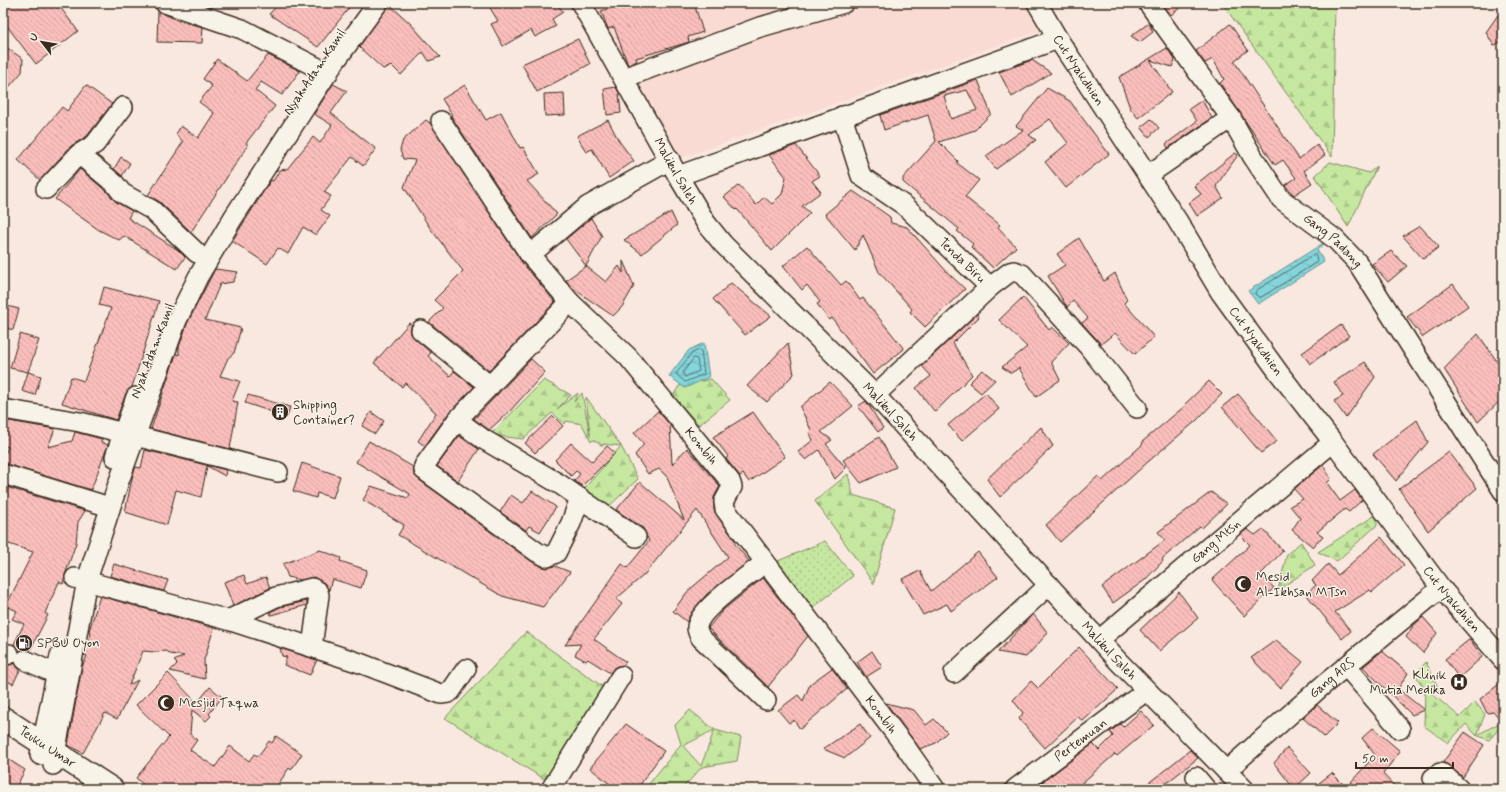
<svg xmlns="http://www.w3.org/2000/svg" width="1506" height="792" font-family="Mynerve,sans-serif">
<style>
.built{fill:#f9dbd4}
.grass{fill:url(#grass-dots);stroke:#80885f}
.forest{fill:url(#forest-firs);stroke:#80885f;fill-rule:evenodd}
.water{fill:url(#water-waves);stroke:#66918f}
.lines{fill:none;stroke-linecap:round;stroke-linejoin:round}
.shore{stroke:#586e6a;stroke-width:1}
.building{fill:url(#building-back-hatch);stroke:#3b2a1e;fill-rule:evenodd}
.minor-casing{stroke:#3b2a1e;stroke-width:22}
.highway-casing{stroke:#3b2a1e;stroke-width:25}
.minor{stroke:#f7f3e8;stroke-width:19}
.highway{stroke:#f7f3e8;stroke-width:22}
.labels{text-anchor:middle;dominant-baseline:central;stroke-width:3;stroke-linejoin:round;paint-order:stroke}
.street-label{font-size:13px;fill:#3b2a1e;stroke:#f7f3e8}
.poi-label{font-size:13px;fill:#3b2a1e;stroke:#f7f3e8;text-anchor:start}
</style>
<defs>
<pattern id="grass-dots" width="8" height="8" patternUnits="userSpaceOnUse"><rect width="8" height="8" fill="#c5e7a0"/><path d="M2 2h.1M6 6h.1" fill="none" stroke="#aac689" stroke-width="1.8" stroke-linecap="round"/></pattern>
<pattern id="forest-firs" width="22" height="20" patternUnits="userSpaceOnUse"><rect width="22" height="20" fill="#c5e7a0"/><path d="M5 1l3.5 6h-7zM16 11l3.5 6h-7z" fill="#aac689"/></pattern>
<pattern id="water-waves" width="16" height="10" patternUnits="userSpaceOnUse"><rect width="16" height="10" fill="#83d5db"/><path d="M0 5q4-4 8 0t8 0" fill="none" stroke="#72b7bc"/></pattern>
<pattern id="building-back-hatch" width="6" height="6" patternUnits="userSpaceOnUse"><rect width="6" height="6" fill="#fabebc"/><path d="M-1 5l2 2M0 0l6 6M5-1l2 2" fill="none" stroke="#d7a3a1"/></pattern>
</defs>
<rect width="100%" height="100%" fill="#f8e8df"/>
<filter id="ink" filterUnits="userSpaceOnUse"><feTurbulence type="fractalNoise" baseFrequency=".025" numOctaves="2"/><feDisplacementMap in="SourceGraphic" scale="8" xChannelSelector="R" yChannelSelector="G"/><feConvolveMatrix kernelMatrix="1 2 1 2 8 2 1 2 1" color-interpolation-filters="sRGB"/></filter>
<g filter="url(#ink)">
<!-- built -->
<polygon class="built" points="593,3 1031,3 1045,29 679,159"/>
<!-- grass -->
<polygon class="grass" points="825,541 853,576 809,611 771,564"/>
<!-- forest -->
<g class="forest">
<polygon points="1222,3 1335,3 1332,157"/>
<polygon points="1330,162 1369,173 1377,166 1348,227 1315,176"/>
<polygon points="711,379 730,400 699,425 673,396 679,386"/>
<polygon points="544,380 571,395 557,409 578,393 574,402 582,393 590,435 586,397 621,446 638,479 605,510 582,491 621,446 603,444 603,446 593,440 591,442 582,424 566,421 565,424 552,413 523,439 490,435"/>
<polygon points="848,474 853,495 895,508 874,581 874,584 815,501"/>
<polygon points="1377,514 1377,525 1337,561 1318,552"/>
<polygon points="1301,542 1315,565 1278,590 1287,554"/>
<polygon points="526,632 606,689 549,782 445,718"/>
<polygon points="1426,662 1440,692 1426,689 1460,717 1475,702 1485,714 1477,735 1503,721 1503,724 1489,740 1476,735 1466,724 1448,743 1424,726 1425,689 1415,675"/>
<path d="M690,710l25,20 26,7 -4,24 -35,6 -20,22h-37l36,-45 -6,-19zM714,730v1l-13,35 -18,-20z"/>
</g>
<!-- water -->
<g class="water">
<polygon points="1328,240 1317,250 1324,262 1258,304 1248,291"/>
<polygon points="704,343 709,377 685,388 669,376 689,350"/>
</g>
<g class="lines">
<!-- shore -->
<g class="shore">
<polygon points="1313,255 1316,255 1317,262 1260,298 1255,294 1256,291"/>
<polygon points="699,350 701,351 704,374 685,382 676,374 691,354"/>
<polygon points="694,358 697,359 699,371 685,377 683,373"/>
</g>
</g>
<!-- building -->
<g class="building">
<polygon points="3,3 57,3 78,31 36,64 3,21"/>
<polygon points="280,3 345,3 349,8 318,47 269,14"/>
<polygon points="487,3 557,3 563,12 552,19 556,26 535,37 531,30 503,46 491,24 498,21"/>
<polygon points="627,3 694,3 703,32 688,37 689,42 636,58 637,61 628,65 614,27 608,29 601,11"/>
<polygon points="1162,3 1186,3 1171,15"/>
<polygon points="389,4 411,24 440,57 429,61 423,52 401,75 392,66 383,69 359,47"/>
<polygon points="158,11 179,21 203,27 202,43 157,42"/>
<polygon points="1498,15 1503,27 1503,40 1494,46 1486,32"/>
<polygon points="1149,23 1153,32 1140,42 1131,36"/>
<polygon points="1230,24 1248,50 1234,61 1299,159 1317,145 1325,155 1304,171 1312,183 1294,195 1285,185 1296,178 1283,160 1275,165 1220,83 1224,79 1213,59 1205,63 1196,51"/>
<polygon points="578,39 590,64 537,92 522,64"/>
<polygon points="3,45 23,59 22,72 3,94"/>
<polygon points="1167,48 1175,60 1172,67 1150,60 1172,92 1138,118 1130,108 1119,77"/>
<polygon points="268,55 300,71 282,95 261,82 255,90 275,106 246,143 248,145 191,232 160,202 148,195 183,142 176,134 181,126 198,138 214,113 199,102 212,86 203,79 217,59 247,81"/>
<polygon points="1032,60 1051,73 1012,97 999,72"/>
<path d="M978,80l13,34 -16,16 -36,12 19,19 -1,2 22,17 -14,17 35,28 -2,2 18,20 -23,21 -22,-21 2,-3 -16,-13 2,-2 -56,-47v-4l33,-37 -8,-26 -44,15 -4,-15zM967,90l10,20 -26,9 -7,-23z"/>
<polygon points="333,84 347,91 331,113 376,149 363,166 352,157 324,192 331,196 321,210 330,216 316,235 303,227 288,254 278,248 267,264 232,241 271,180 273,181 280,170 287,169 313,137 320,143 332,125 314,114"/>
<polygon points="86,85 112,104 87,136 71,146 40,180 18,160 62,107 67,111"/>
<polygon points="465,85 486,120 501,112 520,148 523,147 539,174 527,181 557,214 532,238 451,116 452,115 442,99"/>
<polygon points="616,87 619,93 621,113 607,115 604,89"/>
<polygon points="1047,88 1070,101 1109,154 1066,188 1045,162 1068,143 1050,119 1029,135 1036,140 996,169 986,156 1023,130 1016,126"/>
<polygon points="564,93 565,115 545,116 544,94"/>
<polygon points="1202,100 1212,118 1168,148 1166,144 1197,121 1189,109"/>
<polygon points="1151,119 1159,128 1149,137 1141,127"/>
<polygon points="426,120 430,123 521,261 555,302 489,371 429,322 443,308 434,300 463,271 430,228 404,187 415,160 403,159 400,150 403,140"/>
<polygon points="608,120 619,141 634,161 609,178 592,149 586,152 577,136"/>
<polygon points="796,145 820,176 812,181 821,192 802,206 810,213 772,251 737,209 736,210 724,197 739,185 756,205 764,197 772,204 782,194 786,177 769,155"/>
<polygon points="1235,153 1238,155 1216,186 1223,198 1197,216 1189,203 1201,194 1194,186"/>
<polygon points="121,157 130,163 122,176 114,169"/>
<polygon points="80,169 107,192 116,202 132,211 128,218 178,250 185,257 177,269 124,236 119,240 99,230 55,199"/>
<polygon points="853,191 890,217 891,223 907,227 948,273 965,289 925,327 910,312 912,309 879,272 863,235 855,250 825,214"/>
<polygon points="671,212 677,225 642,254 624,240"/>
<polygon points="591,218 602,236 586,266 566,239"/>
<polygon points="1420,226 1439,247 1423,259 1403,236"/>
<polygon points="1079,238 1104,281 1115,273 1127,300 1124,303 1154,337 1135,354 1115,333 1101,344 1082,323 1088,318 1073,301 1067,307 1048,276 1065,265 1057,254"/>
<polygon points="807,246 841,285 846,281 860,300 863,298 904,349 873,374 832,318 829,320 817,304 820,302 807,285 802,290 783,266"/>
<polygon points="1391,251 1407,266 1388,282 1372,264"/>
<polygon points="623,261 634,286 622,307 613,316 571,287 566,280 586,266 606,282 619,266 623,273"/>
<polygon points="215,269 238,272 233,282 220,284 205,320 241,328 234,353 228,358 220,376 240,381 232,401 238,402 230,449 151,429 176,354 179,355 179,347 187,324"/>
<polygon points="731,283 771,316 745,335 713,299"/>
<polygon points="1453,284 1468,306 1423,337 1407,317"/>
<polygon points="104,287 159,301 132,387 126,393 116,420 62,403 71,377 84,381 111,308 99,305"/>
<polygon points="1023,297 1049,330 1052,327 1069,343 1051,362 1060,380 1036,397 1019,368 1011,373 1002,367 1027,347 999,320"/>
<polygon points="3,305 19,309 13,330 3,327"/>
<polygon points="977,314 979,317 953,343 972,375 935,412 916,388 931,376 922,366"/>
<polygon points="409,323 412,325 411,334 414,338 431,353 428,356 450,376 454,371 474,387 448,414 425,446 418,441 436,413 405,383 402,387 374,363"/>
<polygon points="1341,325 1349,336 1310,364 1302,353"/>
<polygon points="20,334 39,340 28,372 10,368"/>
<polygon points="1478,334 1503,370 1503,398 1478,422 1444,369"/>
<polygon points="788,343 794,374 767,402 747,386"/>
<polygon points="531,359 545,372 510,411 489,430 474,419"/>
<polygon points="1365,362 1375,377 1346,418 1334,401 1343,396 1334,382"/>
<polygon points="982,370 995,380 981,393 969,383"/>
<polygon points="28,372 41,376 35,395 22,391"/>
<polygon points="1209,381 1222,394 1196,421 1149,461 1060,542 1046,525 1098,476 1102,481 1143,444 1142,442 1186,405 1185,404"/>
<polygon points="830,382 853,406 821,432 832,440 826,444 846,468 835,479 819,450 806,460 798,452 813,440 809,432 811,430 800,407"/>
<polygon points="986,393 999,409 962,441 948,425"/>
<polygon points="1238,394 1277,441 1261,453 1222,407"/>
<polygon points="248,395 290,407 287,417 245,403"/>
<polygon points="866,401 883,428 878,432 858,406"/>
<polygon points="658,411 670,425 672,464 687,448 720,486 714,497 714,511 736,542 734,543 749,561 707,594 691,613 687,622 673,611 688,591 728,557 697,510 644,575 616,599 622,604 594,639 626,662 623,665 615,667 610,673 588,659 586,661 575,655 581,644 565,645 622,564 627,568 649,541 643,528 616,510 640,482 684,520 667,477 659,469 648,474 635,455 644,444 634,433"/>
<polygon points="371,412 384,421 375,434 362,426"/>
<polygon points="753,412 785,457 749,482 743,474 740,476 726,459 728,456 713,437"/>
<polygon points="553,416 563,426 535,453 525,443"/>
<polygon points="3,420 55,429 48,447 72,441 75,432 102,439 101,442 108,445 91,490 3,463 3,459 8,447 3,446"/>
<polygon points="1417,420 1428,442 1396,481 1373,454"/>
<polygon points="1041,427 1053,446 1000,497 987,479"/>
<polygon points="459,436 479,449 458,481 437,466"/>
<polygon points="879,437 896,467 861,483 843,460"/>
<polygon points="369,441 413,467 414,475 418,479 531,561 542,567 547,568 555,566 570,572 543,607 502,596 398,535 404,525 363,500 371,486 408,498 410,494 356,462"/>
<polygon points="571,443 592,462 607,446 615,453 582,486 574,481 580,474 576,471 571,476 555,460"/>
<polygon points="145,450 226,470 225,476 207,466 201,497 176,490 167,525 125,512 133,474 136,467 141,468"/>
<polygon points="1449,452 1477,488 1428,531 1399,489"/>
<polygon points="302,463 340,476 333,498 317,493 316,498 293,491"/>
<polygon points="1323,465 1331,479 1327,483 1340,501 1355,490 1362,500 1349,512 1345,509 1317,532 1323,536 1313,547 1292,530 1300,518 1290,506 1303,499 1294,489"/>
<polygon points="3,486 85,511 78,522 76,543 65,575 63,584 59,582 45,613 48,615 30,650 19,651 14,644 24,624 12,619 17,611 6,606 33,552 3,542"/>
<polygon points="532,491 556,507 540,532 529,526 526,530 500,512 511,495 523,503"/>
<polygon points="1211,492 1227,504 1202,528 1200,526 1162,559 1163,561 1145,580 1113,603 1102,587 1165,540 1158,532"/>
<polygon points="1247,529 1255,535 1263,529 1283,551 1261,574 1274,588 1244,616 1212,580 1250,545 1240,535"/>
<polygon points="1381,537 1404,565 1372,592 1370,590 1335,612 1351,631 1342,639 1306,594 1316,585 1312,581 1328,564 1338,575"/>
<polygon points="320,550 341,558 340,561 367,570 361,588 332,579 329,590 324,583 314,577 301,580 288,577 283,564"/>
<polygon points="978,552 998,577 951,611 947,604 923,615 902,579 920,571 931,591"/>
<polygon points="114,564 168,580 164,591 110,576"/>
<polygon points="244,575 247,584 266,577 270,588 233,606 224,582"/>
<polygon points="763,578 808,636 768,687 708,628 723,610"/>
<polygon points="1179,592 1198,618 1159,651 1140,630"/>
<polygon points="100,596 214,628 204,660 205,679 170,671 177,664 174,661 184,656 170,654 167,651 155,652 143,651 129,685 138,680 117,719 105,713 83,753 68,745 82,667 87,656 84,655 86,647 91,634 89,631"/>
<polygon points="307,601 307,605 271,615 270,612 280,607"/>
<polygon points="1033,614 1048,633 1026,657 998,652"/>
<polygon points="1423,617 1437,633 1423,653 1406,637 1413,626"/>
<polygon points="1470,639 1482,657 1459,678 1445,659"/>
<polygon points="1276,640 1303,662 1280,688 1251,658"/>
<polygon points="1079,647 1118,689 1083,721 1078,717 1045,748 1019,719 1023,713 1013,700 1031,681 1038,688"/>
<polygon points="280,648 317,660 310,675 284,665 287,657 282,656"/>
<polygon points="872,651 882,667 866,677 857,662"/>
<polygon points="1382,651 1408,673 1398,689 1424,710 1412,715 1363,667"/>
<polygon points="15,663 20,670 13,684 3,679 3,667"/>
<polygon points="832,668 847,689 800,729 794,720 789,723 778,710 798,695 803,701 810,684"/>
<polygon points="168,673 197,703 210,687 222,697 209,714 211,716 206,721 192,710 190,734 197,740 190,750 215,767 230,746 249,761 254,754 258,756 269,741 272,743 276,736 302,754 291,770 289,768 275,789 141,789 144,785 136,778 169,737 136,705"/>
<polygon points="1503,681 1503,723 1494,712 1487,713 1480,699"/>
<polygon points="886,703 914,710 926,725 934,719 947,732 936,743 920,749"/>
<polygon points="1317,705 1338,723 1324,737 1303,718"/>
<polygon points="1141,711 1154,725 1117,756 1115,754 1075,789 1033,789 1093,744 1099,750 1113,736 1110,732 1120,724 1123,727"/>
<polygon points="626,724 664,751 637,789 616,789 590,768"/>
<polygon points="860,724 870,738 845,758 823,749"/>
<polygon points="1373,728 1400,751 1383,774 1397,789 1359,789 1351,782 1375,755 1362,738"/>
<polygon points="1465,732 1484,745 1463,777 1443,762"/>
<polygon points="1287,748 1311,773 1294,789 1274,763"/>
<polygon points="1190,750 1198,758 1159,789 1141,789"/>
<polygon points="3,756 25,770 15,789 3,789"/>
<polygon points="1332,773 1348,789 1326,789 1319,783"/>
</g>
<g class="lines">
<defs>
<g id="minor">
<polyline points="165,3 242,29 328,73"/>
<path id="s1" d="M581,3l97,173 28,47 17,21 152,151 243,266 126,128"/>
<path id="s2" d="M1037,3l21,36 119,181 44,73 58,80 54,69 108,146 62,72"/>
<path id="s3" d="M1148,3l83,115 22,39 28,42 54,40 22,23 146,229"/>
<polyline points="624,78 757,28 844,3"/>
<path id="s4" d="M842,116l19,60 44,30 85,81 -115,108"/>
<polyline points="441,121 530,255"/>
<polyline points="79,154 115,184 122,193 152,210 197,253"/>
<path id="s5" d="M670,160l-82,46 -58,49 40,47 58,55 102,124 2,6 -8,15 1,7 182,240 28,40"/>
<polyline points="1148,175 1231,118"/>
<polyline points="678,176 1058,39"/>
<polyline points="46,189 79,154 95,144 123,107"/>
<polyline points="990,287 1010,272 1014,271 1022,274 1088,346 1137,408"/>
<polyline points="570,302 457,420 483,439 561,485 636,537"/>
<polyline points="421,330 490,386"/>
<polyline points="3,409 80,422 278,472"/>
<polyline points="457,420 424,466 424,470 537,552 547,557 556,553 571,523 580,498"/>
<polyline points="115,457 136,397"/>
<polyline points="3,474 100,504"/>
<path d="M764,563c-15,13 -65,45 -67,64 0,5 2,8 4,11l65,62"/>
<polyline points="75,578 228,620 276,597 312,588 318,592 319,595 312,647"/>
<polyline points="228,620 360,663 441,694 448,693 451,691 466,669"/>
<path id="s6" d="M1099,640l234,-198"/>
<polyline points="3,656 9,654"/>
<polyline points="25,660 56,674"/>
<polyline points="1346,666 1400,729"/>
<polyline points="954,673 1049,585"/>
<polyline points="40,755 60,656"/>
<polyline points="53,765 87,580 118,484 177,320 198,277 233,218 334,63 378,3"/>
<path id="s7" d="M1226,771l96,-85 119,-98"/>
<polyline points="1196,777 1206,789"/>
<polyline points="1433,778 1440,773 1443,774 1459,789"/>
<polyline points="551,789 621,676"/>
<path id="s8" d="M1015,789l131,-98"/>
</g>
<g id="highway">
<path id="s9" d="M3,718l109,71"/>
</g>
</defs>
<!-- minor casing -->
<use href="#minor" class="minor-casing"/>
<!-- highway casing -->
<use href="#highway" class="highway-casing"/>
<!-- minor -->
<use href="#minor" class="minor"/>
<!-- highway -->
<use href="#highway" class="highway"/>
</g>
</g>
<!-- icons -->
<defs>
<symbol id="building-disc" viewBox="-11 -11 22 22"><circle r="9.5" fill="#3b2a1e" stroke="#f7f3e8"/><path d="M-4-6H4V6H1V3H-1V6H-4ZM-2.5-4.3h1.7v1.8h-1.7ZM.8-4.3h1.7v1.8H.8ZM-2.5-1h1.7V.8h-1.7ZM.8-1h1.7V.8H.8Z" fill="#fff"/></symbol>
<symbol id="mosque-disc" viewBox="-11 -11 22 22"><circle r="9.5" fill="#3b2a1e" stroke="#f7f3e8"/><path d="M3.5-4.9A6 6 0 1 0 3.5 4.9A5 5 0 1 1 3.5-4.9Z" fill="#fff"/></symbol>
<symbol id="fuel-disc" viewBox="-11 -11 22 22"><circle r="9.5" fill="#3b2a1e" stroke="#f7f3e8"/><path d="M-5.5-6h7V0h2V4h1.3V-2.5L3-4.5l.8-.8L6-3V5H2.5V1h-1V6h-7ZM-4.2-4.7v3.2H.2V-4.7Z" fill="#fff"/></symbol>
<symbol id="hospital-disc" viewBox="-11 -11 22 22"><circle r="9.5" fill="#3b2a1e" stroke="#f7f3e8"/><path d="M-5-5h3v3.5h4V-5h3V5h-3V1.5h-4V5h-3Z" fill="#fff"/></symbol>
</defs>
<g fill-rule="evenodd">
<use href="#building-disc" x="270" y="402" width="20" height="20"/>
<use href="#mosque-disc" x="1233" y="574" width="20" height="20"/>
<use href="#fuel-disc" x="14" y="633" width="20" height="20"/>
<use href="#hospital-disc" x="1449" y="672" width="20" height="20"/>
<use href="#mosque-disc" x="156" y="693" width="20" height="20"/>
</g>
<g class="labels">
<!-- street labels -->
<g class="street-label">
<text stroke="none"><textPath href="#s2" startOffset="79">Cut Nyakdhien</textPath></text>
<text transform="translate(315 72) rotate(-56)">Nyak Adam Kamil</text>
<text stroke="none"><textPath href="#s1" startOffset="193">Malikul Saleh</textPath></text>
<text stroke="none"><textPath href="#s3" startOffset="304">Gang Padang</textPath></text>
<text stroke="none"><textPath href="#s4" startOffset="195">Tenda Biru</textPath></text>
<text stroke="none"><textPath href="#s2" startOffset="403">Cut Nyakdhien</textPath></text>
<text transform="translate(153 351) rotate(-69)">Nyak Adam Kamil</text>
<text stroke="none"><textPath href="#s1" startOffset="517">Malikul Saleh</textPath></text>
<text stroke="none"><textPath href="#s5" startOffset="427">Kombih</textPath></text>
<text stroke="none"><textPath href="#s6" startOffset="153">Gang Mtsn</textPath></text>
<text stroke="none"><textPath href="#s2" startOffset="727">Cut Nyakdhien</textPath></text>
<text stroke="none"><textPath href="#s1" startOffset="841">Malikul Saleh</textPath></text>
<text stroke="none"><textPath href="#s7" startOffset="141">Gang ARS</textPath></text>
<text stroke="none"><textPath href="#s5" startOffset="761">Kombih</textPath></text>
<text stroke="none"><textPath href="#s8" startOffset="82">Pertemuan</textPath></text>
<text stroke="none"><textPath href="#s9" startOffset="53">Teuku Umar</textPath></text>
</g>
<!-- poi labels -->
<g class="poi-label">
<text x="293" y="405">Shipping<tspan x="293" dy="15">Container?</tspan></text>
<text x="1256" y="577">Mesid<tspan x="1256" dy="15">Al-Ikhsan MTsn</tspan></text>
<text x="37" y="643">SPBU Oyon</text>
<text x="1446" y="675" text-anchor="end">Klinik<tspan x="1446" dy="15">Mutia Medika</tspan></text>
<text x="179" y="703">Mesjid Taqwa</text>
</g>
</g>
<!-- margin -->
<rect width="1506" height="792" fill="none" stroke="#f7f3e8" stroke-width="16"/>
<rect x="8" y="8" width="1490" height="776" fill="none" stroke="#3b2a1e" stroke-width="1.5" filter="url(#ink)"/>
<!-- north arrow -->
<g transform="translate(42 42) rotate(301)" stroke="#f7f3e8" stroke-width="3" paint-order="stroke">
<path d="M0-3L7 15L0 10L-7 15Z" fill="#3b2a1e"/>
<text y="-6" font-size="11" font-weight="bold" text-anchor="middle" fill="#3b2a1e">U</text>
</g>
<!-- scale -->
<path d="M1356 762v6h97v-6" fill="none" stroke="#3b2a1e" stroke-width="2"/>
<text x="1362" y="762" font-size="12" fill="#3b2a1e" stroke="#f7f3e8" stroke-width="3" paint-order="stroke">50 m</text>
</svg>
